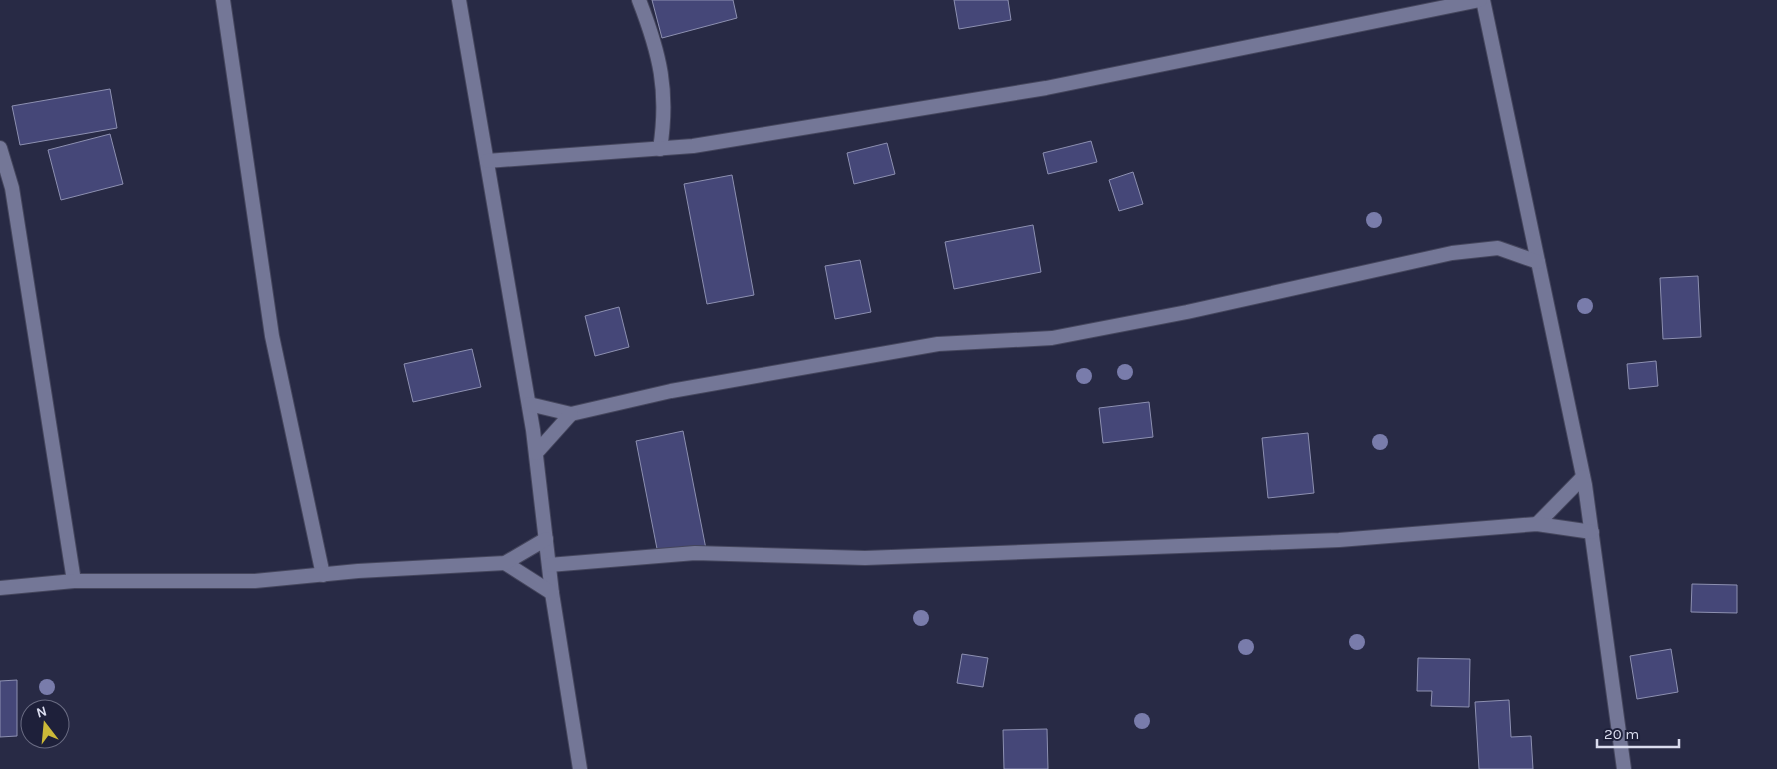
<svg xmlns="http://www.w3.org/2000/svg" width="1777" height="769" font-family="Karla,sans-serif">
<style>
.building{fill:#454778;stroke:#8d90b1}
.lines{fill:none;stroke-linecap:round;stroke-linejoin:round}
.minor-casing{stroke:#45465d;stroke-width:16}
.minor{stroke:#747797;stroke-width:14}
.tree{fill:#797cab}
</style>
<rect width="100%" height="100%" fill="#282a45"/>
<!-- building -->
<g class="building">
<polygon points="652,0 733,0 737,18 662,38"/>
<polygon points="954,0 1008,0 1011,20 959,29"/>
<polygon points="110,89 117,128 20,145 12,106"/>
<polygon points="110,134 123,184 61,200 48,150"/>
<polygon points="1091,141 1097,162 1048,174 1043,153"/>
<polygon points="887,143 895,174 854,184 847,153"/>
<polygon points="1133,172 1143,204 1119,211 1109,180"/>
<polygon points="732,175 754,295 707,304 684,184"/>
<polygon points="1033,225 1041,272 954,289 945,242"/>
<polygon points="860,260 871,312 835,319 825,266"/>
<polygon points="1698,276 1701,337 1663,339 1660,278"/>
<polygon points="619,307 629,347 595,356 585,316"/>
<polygon points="472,349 481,387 413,402 404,364"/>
<polygon points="1656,361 1658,386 1629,389 1627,364"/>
<polygon points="1149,402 1153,437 1103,443 1099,408"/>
<polygon points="683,431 706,549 659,559 636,441"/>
<polygon points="1308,433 1314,493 1268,498 1262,438"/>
<polygon points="1692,584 1737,585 1737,613 1691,612"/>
<polygon points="1671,649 1678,692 1637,699 1630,656"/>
<polygon points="962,654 988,658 983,687 957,683"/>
<polygon points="1418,658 1470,659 1469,707 1431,706 1432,691 1417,691"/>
<polygon points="17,680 17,736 0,737 0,681"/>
<polygon points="1509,700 1511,737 1531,736 1533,769 1479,769 1475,702"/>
<polygon points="1047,729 1048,769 1004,769 1003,730"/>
</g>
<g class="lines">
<defs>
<g id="minor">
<polyline points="223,0 272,336 323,575"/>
<polyline points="459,0 533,430 552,593 580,769"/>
<path d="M639,0c21,54 30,91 21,149"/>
<polyline points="1483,0 1585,485 1624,769"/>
<polyline points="0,148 12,188 74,581"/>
<polyline points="487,161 693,146 1046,88 1480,0"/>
<polyline points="529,404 571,414 671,391 938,344 1052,338 1187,312 1452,253 1498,248 1538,262"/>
<polyline points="536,453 571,414"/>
<polyline points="1537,524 1583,477"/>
<polyline points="505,563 552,593"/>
<polyline points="549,565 695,553 865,558 1339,540 1537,524 1592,532"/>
<polyline points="0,588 74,581 255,581 358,571 505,563 546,539"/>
</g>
</defs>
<!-- minor casing -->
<use href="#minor" class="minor-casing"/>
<!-- minor -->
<use href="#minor" class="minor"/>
</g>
<!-- trees -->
<g class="tree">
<circle cx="1374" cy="220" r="8"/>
<circle cx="1585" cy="306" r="8"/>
<circle cx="1125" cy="372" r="8"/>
<circle cx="1084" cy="376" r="8"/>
<circle cx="1380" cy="442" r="8"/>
<circle cx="921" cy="618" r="8"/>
<circle cx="1357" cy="642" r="8"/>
<circle cx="1246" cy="647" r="8"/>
<circle cx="47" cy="687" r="8"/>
<circle cx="1142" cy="721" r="8"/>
</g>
<!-- north arrow -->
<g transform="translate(45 724) rotate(344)"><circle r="24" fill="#1e203a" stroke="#696b82"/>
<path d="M0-4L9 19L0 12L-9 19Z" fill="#ccb938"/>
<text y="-8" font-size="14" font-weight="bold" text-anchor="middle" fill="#dadcee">N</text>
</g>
<!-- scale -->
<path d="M1597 739v8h82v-8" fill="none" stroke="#dadcee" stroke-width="2.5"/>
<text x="1604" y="739" font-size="15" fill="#dadcee" stroke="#1e203a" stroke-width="4" paint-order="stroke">20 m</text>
</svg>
